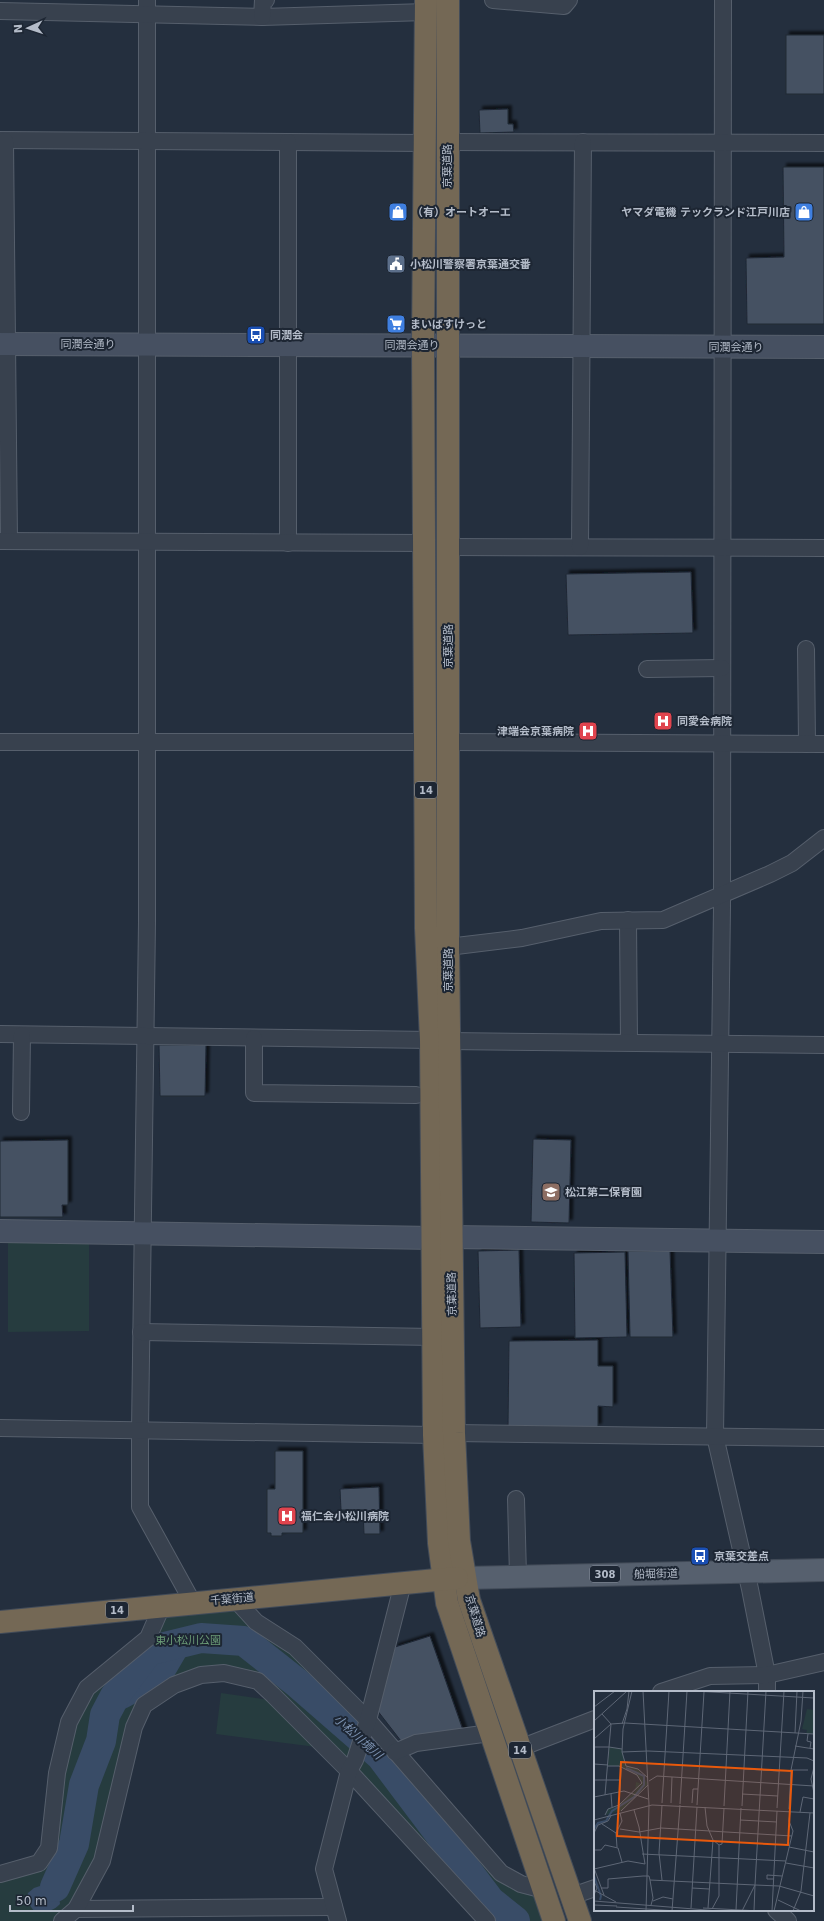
<svg xmlns="http://www.w3.org/2000/svg" width="824" height="1921" font-family="'DejaVu Sans','Noto Sans JP',sans-serif">
<style>
.green{fill:#263c3f}
.water{fill:#394c67}
.lines{fill:none;stroke-linecap:round;stroke-linejoin:round}
.river{stroke:#394c67;stroke-width:30}
.building{fill:#455162;stroke:#1f2835;filter:url(#shadow)}
.street-casing{stroke:#565f6c;stroke-width:18}
.secondary-casing{stroke:#565f6c;stroke-width:24}
.primary-casing{stroke:#414a57;stroke-width:24}
.highway-casing{stroke:#434c59;stroke-width:24}
.street{stroke:#38414e;stroke-width:16}
.secondary{stroke:#465061;stroke-width:22}
.primary{stroke:#56606e;stroke-width:22}
.highway{stroke:#746855;stroke-width:22}
.labels{text-anchor:middle;dominant-baseline:central;stroke-width:4;stroke-linejoin:round;paint-order:stroke}
.shield{fill:#1d2633;stroke:#878f9c;stroke-width:1}
.shield-label{font-size:10px;font-weight:bold;fill:#b4bcc9}
.street-label{font-size:11px;fill:#b4bcc9;stroke:#1d2633}
.poi-label{font-size:11px;font-weight:bold;fill:#b4bcc9;stroke:#1d2633;text-anchor:start}
.park-label{font-size:11px;fill:#6b9a76;stroke:#1d2633}
.water-label{font-size:12px;font-style:italic;fill:#7c92b1;stroke:#1d2633}
.inset-river{fill:none;stroke:#394c67;stroke-width:2}
.inset-road{fill:none;stroke:#5e6776;stroke-width:1}
.view{fill:#e8590c;fill-opacity:0.15;stroke:#e8590c;stroke-width:2}
.inset-edge{fill:none;stroke:#b4bcc9;stroke-width:2}
</style>
<defs>
<filter id="shadow"><feDropShadow dx="3.5" dy="-3.5" stdDeviation="1" flood-color="#0009"/></filter>
</defs>
<rect width="100%" height="100%" fill="#242f3e"/>
<!-- green -->
<g class="green">
<polygon points="8,1239 89,1240 89,1331 8,1332"/>
<polygon points="235,1599 296,1647 501,1873 544,1890 554,1921 487,1921 273,1695 224,1673 144,1705 102,1861 62,1921 0,1921 0,1874 39,1863 57,1773 85,1691 148,1638 162,1606"/>
<polygon points="221,1693 270,1700 316,1747 216,1734"/>
</g>
<!-- water -->
<path class="water" d="M43,1885l12,2 4,9 1,8c-8,8 -15,9 -26,7l-8,-11 2,-7 6,-5z"/>
<g class="lines">
<!-- river -->
<g class="river">
<polyline points="121,1694 158,1674 175,1645"/>
<polyline points="55,1887 74,1844 84,1785 101,1741 105,1715 115,1696 148,1651 201,1638 244,1641 296,1682 381,1756 490,1901 515,1921"/>
</g>
</g>
<!-- building -->
<g class="building">
<rect x="786" y="35" width="38" height="59"/>
<polygon points="508,109 508,124 513,124 514,132 480,133 479,110"/>
<polygon points="783,167 824,167 824,324 747,324 746,258 784,257"/>
<polygon points="691,572 693,633 568,635 566,574"/>
<polygon points="159,1045 206,1045 205,1096 160,1096"/>
<polygon points="533,1139 571,1140 569,1223 531,1222"/>
<polygon points="68,1140 68,1205 62,1205 63,1217 0,1217 0,1141"/>
<polygon points="519,1250 521,1327 480,1328 478,1251"/>
<polygon points="628,1251 670,1251 673,1337 630,1337"/>
<polygon points="625,1252 627,1337 575,1338 574,1253"/>
<polygon points="598,1340 598,1366 613,1366 613,1407 598,1406 598,1427 508,1426 509,1341"/>
<polygon points="275,1451 303,1451 303,1533 282,1533 282,1536 271,1536 271,1533 267,1533 267,1489 275,1489"/>
<polygon points="379,1487 380,1534 364,1534 363,1510 341,1510 340,1489"/>
<polygon points="430,1636 464,1733 401,1741 377,1710 395,1647"/>
</g>
<g class="lines">
<defs>
<g id="street">
<polyline points="147,0 147,922 140,1430 140,1507 193,1603"/>
<polyline points="493,0 564,6 569,0"/>
<polyline points="723,0 722,907 715,1436 750,1589 767,1675 767,1692"/>
<polyline points="0,11 262,17 426,12"/>
<polyline points="262,17 263,0 266,0"/>
<polyline points="0,140 424,143"/>
<polyline points="5,141 9,541"/>
<polyline points="288,142 288,543"/>
<polyline points="447,142 824,143"/>
<polyline points="0,541 425,543"/>
<polyline points="449,547 824,548"/>
<polyline points="580,547 583,142"/>
<polyline points="806,649 807,744"/>
<polyline points="647,669 722,668"/>
<polyline points="0,742 426,742"/>
<polyline points="447,742 824,744"/>
<polyline points="628,920 629,1042"/>
<polyline points="448,947 522,938 601,921 663,920 770,874 792,863 824,838"/>
<polyline points="0,1034 431,1040"/>
<polyline points="254,1038 254,1093 416,1095"/>
<polyline points="449,1041 824,1045"/>
<polyline points="21,1112 22,1035"/>
<polyline points="141,1332 434,1337"/>
<polyline points="0,1428 434,1435"/>
<polyline points="454,1433 824,1438"/>
<polyline points="516,1499 518,1576"/>
<polyline points="235,1599 256,1622 295,1647 368,1720 501,1873 521,1884 544,1890"/>
<polyline points="661,1692 710,1676 767,1675 824,1662"/>
<polyline points="520,1748 595,1719"/>
<polyline points="395,1752 416,1743 490,1733"/>
<polyline points="0,1874 39,1863 49,1848 57,1773 69,1722 87,1688 148,1638 162,1606"/>
<polyline points="572,1896 595,1888"/>
<polyline points="76,1909 334,1907"/>
<polyline points="776,1910 788,1921"/>
<polyline points="62,1921 76,1909 102,1861 134,1727 144,1705 174,1685 201,1675 224,1673 258,1681 273,1695 349,1771 487,1921"/>
<polyline points="338,1921 324,1869 349,1771 355,1760 368,1720 403,1583"/>
</g>
<g id="secondary">
<polyline points="0,344 824,347"/>
<polyline points="0,1231 433,1238"/>
<polyline points="451,1237 824,1242"/>
</g>
<polyline id="primary" points="464,1578 824,1570"/>
<g id="highway">
<polyline points="426,0 423,345 426,928 431,1040 434,1435 439,1543 447,1603 554,1921"/>
<polyline points="448,0 448,947 454,1433 459,1541 469,1600 580,1921"/>
<polyline points="0,1622 457,1578"/>
</g>
</defs>
<!-- street casing -->
<use href="#street" class="street-casing"/>
<!-- secondary casing -->
<use href="#secondary" class="secondary-casing"/>
<!-- primary casing -->
<use href="#primary" class="primary-casing"/>
<!-- highway casing -->
<use href="#highway" class="highway-casing"/>
<!-- street -->
<use href="#street" class="street"/>
<!-- secondary -->
<use href="#secondary" class="secondary"/>
<!-- primary -->
<use href="#primary" class="primary"/>
<!-- highway -->
<use href="#highway" class="highway"/>
</g>
<!-- icons -->
<defs>
<symbol id="shop-square" viewBox="-11 -11 22 22"><rect x="-9" y="-9" width="18" height="18" rx="4" fill="#3f7fe0" stroke="#1d2633"/><path d="M-5-2.5h2.3a2.7 3.5 0 0 1 5.4 0H5L5.5 6h-11ZM-1.5-2.5h3a1.5 2.3 0 0 0-3 0Z" fill="#fff"/></symbol>
<symbol id="civic-square" viewBox="-11 -11 22 22"><rect x="-9" y="-9" width="18" height="18" rx="4" fill="#5c6f8a" stroke="#1d2633"/><path d="M-.6-6.5H3V-4.5H.6V-3L4-1V1h2V6H-6V1h2V-1L-.6-3ZM-1.2 2.5V6h2.4V2.5Z" fill="#fff"/></symbol>
<symbol id="supermarket-square" viewBox="-11 -11 22 22"><rect x="-9" y="-9" width="18" height="18" rx="4" fill="#3f7fe0" stroke="#1d2633"/><path d="M-6-5.5h2.5l.6 2H6L4.5 2H-2.5L-4.4-4H-6ZM-1.5 3.2a1.3 1.3 0 1 0 .1 0ZM3 3.2a1.3 1.3 0 1 0 .1 0Z" fill="#fff"/></symbol>
<symbol id="bus-square" viewBox="-11 -11 22 22"><rect x="-9" y="-9" width="18" height="18" rx="4" fill="#1a4fb4" stroke="#1d2633"/><path d="M-5-6H5V4H4V6H2V4H-2V6H-4V4H-5ZM-3.5-4V0h7V-4ZM-3.5 1.2v1.5H-2V1.2ZM2 1.2v1.5H3.5V1.2Z" fill="#fff"/></symbol>
<symbol id="hospital-square" viewBox="-11 -11 22 22"><rect x="-9" y="-9" width="18" height="18" rx="4" fill="#e0444e" stroke="#1d2633"/><path d="M-5-5h3v3.5h4V-5h3V5h-3V1.5h-4V5h-3Z" fill="#fff"/></symbol>
<symbol id="school-square" viewBox="-11 -11 22 22"><rect x="-9" y="-9" width="18" height="18" rx="4" fill="#8d6e63" stroke="#1d2633"/><path d="M0-5L7-2L0 1L-7-2ZM-4 1L0 2.5L4 1V4Q0 6-4 4Z" fill="#fff"/></symbol>
</defs>
<g fill-rule="evenodd">
<use href="#shop-square" x="387" y="201" width="22" height="22"/>
<use href="#shop-square" x="793" y="201" width="22" height="22"/>
<use href="#civic-square" x="385" y="253" width="22" height="22"/>
<use href="#supermarket-square" x="385" y="313" width="22" height="22"/>
<use href="#bus-square" x="245" y="324" width="22" height="22"/>
<use href="#hospital-square" x="652" y="710" width="22" height="22"/>
<use href="#hospital-square" x="577" y="720" width="22" height="22"/>
<use href="#school-square" x="540" y="1181" width="22" height="22"/>
<use href="#hospital-square" x="276" y="1505" width="22" height="22"/>
<use href="#bus-square" x="689" y="1545" width="22" height="22"/>
</g>
<g class="labels">
<!-- shield labels -->
<g class="shield">
<rect x="415" y="782" width="22" height="16" rx="3"/>
<rect x="590" y="1566" width="30" height="16" rx="3"/>
<rect x="106" y="1602" width="22" height="16" rx="3"/>
<rect x="509" y="1742" width="22" height="16" rx="3"/>
</g>
<g class="shield-label">
<text x="426" y="790">14</text>
<text x="605" y="1574">308</text>
<text x="117" y="1610">14</text>
<text x="520" y="1750">14</text>
</g>
<!-- street labels -->
<g class="street-label">
<text transform="translate(447 166) rotate(-90)">京葉道路</text>
<text x="88" y="344">同潤会通り</text>
<text x="412" y="345">同潤会通り</text>
<text x="736" y="347">同潤会通り</text>
<text transform="translate(448 646) rotate(-90)">京葉道路</text>
<text transform="translate(448 970) rotate(-90)">京葉道路</text>
<text transform="translate(452 1294) rotate(-91)">京葉道路</text>
<text transform="translate(656 1574) rotate(-1)">船堀街道</text>
<text transform="translate(232 1599) rotate(-5)">千葉街道</text>
<text transform="translate(475 1616) rotate(73)">京葉道路</text>
</g>
<!-- poi labels -->
<g class="poi-label">
<text x="412" y="212">（有）オートオーエ</text>
<text x="790" y="212" text-anchor="end">ヤマダ電機 テックランド江戸川店</text>
<text x="410" y="264">小松川警察署京葉通交番</text>
<text x="410" y="324">まいばすけっと</text>
<text x="270" y="335">同潤会</text>
<text x="677" y="721">同愛会病院</text>
<text x="574" y="731" text-anchor="end">津端会京葉病院</text>
<text x="565" y="1192">松江第二保育園</text>
<text x="301" y="1516">福仁会小松川病院</text>
<text x="714" y="1556">京葉交差点</text>
</g>
<!-- park labels -->
<g class="park-label">
<text x="188" y="1640">東小松川公園</text>
</g>
<!-- water labels -->
<g class="water-label">
<text transform="translate(358 1737) rotate(42)">小松川境川</text>
</g>
</g>
<!-- overview -->
<g transform="translate(594 1691)">
<rect width="220" height="220" fill="#242f3e"/>
<path d="M213,18l7,1v24h-8l1,-4 -5,-1zM15,56l13,2 4,17 12,3 10,15 -27,27 -16,4 3,-6 10,-3 20,-17 -3,2 1,-9 4,1 -1,5 3,-5 -5,-8 -18,-9h-11z" fill="#263c3f"/>
<path class="inset-river" d="M0,138l4,-6 8,-2 6,-10 22,-14 10,-12v-9l-18,-8M0,185l7,20 -1,4"/>
<path class="inset-road" d="M38,0l-9,38 -1,23 4,14 12,3 10,9M49,0l6,114M100,0l120,7M0,16l21,-16M8,23l9,10 -2,23 13,2M0,30l33,-30M28,33l5,-15 2,-18M201,42l2,-42M214,43l-1,7 4,1 -1,6M0,48l17,-15 14,-1 189,11M201,55l19,3M28,61l26,-1 159,7 7,3M0,64v-8h15l-4,48M0,73l14,1M220,76l-3,12 3,14M150,78l35,2M197,79h17M0,89h27M55,90l8,-5 157,10M26,101l1,-23M17,103l1,13M148,103l36,2M0,106l30,-6 24,8M68,112l7,-112M77,112l1,-26M98,112l1,-14h5M86,113l7,-113M68,114l-3,48 3,27M103,114l7,-113M130,115l6,-115M148,115l6,-115M111,116l2,19 6,14 6,5v51l-7,13M183,117l7,-117M195,118l2,-39 10,-49 2,-30M40,119l5,17 6,37M27,120l27,-26M206,121l3,-15 11,2M11,124l3,-6 11,-4 23,-22 -5,-8 -18,-9h-11M0,129l58,-15 162,8M146,129l37,2M8,133l14,9M26,138l19,3 22,-4 131,8M0,142l4,-8 10,-4 3,-5M125,154l3,-1 2,-36M23,156l-1,-14 6,-12 -2,-8M195,156l25,5M0,159h7l4,-5 13,3 4,14M48,163l144,7M192,172l28,5M0,177l10,27M0,178l34,-8 17,3M180,188h-7v-4l15,1M56,189l3,18 -2,7M0,190l3,7 -3,7M161,194l24,1 35,10M7,197h7v-9l35,-3h6l1,4 105,5 -1,26M98,197l17,1M0,199l22,12M184,209l23,11M0,210l125,10M59,210l10,-4 10,2M0,214l23,1M22,216l61,4M97,217l6,-101M109,217l57,3M114,217l5,-68M142,219l5,-102M52,220l3,-106M78,220l8,-106M148,220l13,-26 11,-194M178,220l5,-100M180,220l19,-80 -4,-10 1,-10M199,220l8,-20 9,-78"/>
<path class="view" d="M27,71l171,9 -4,74 -171,-9z"/>
<rect width="220" height="220" class="inset-edge"/>
</g>
<!-- north arrow -->
<g transform="translate(28 28) rotate(267)" stroke="#1d2633" stroke-width="3" paint-order="stroke">
<path d="M0-3L7 15L0 10L-7 15Z" fill="#b4bcc9"/>
<text y="-6" font-size="11" font-weight="bold" text-anchor="middle" fill="#b4bcc9">N</text>
</g>
<!-- scale -->
<path d="M10 1905v6h123v-6" fill="none" stroke="#b4bcc9" stroke-width="2"/>
<text x="16" y="1905" font-size="12" fill="#b4bcc9" stroke="#1d2633" stroke-width="3" paint-order="stroke">50 m</text>
</svg>
